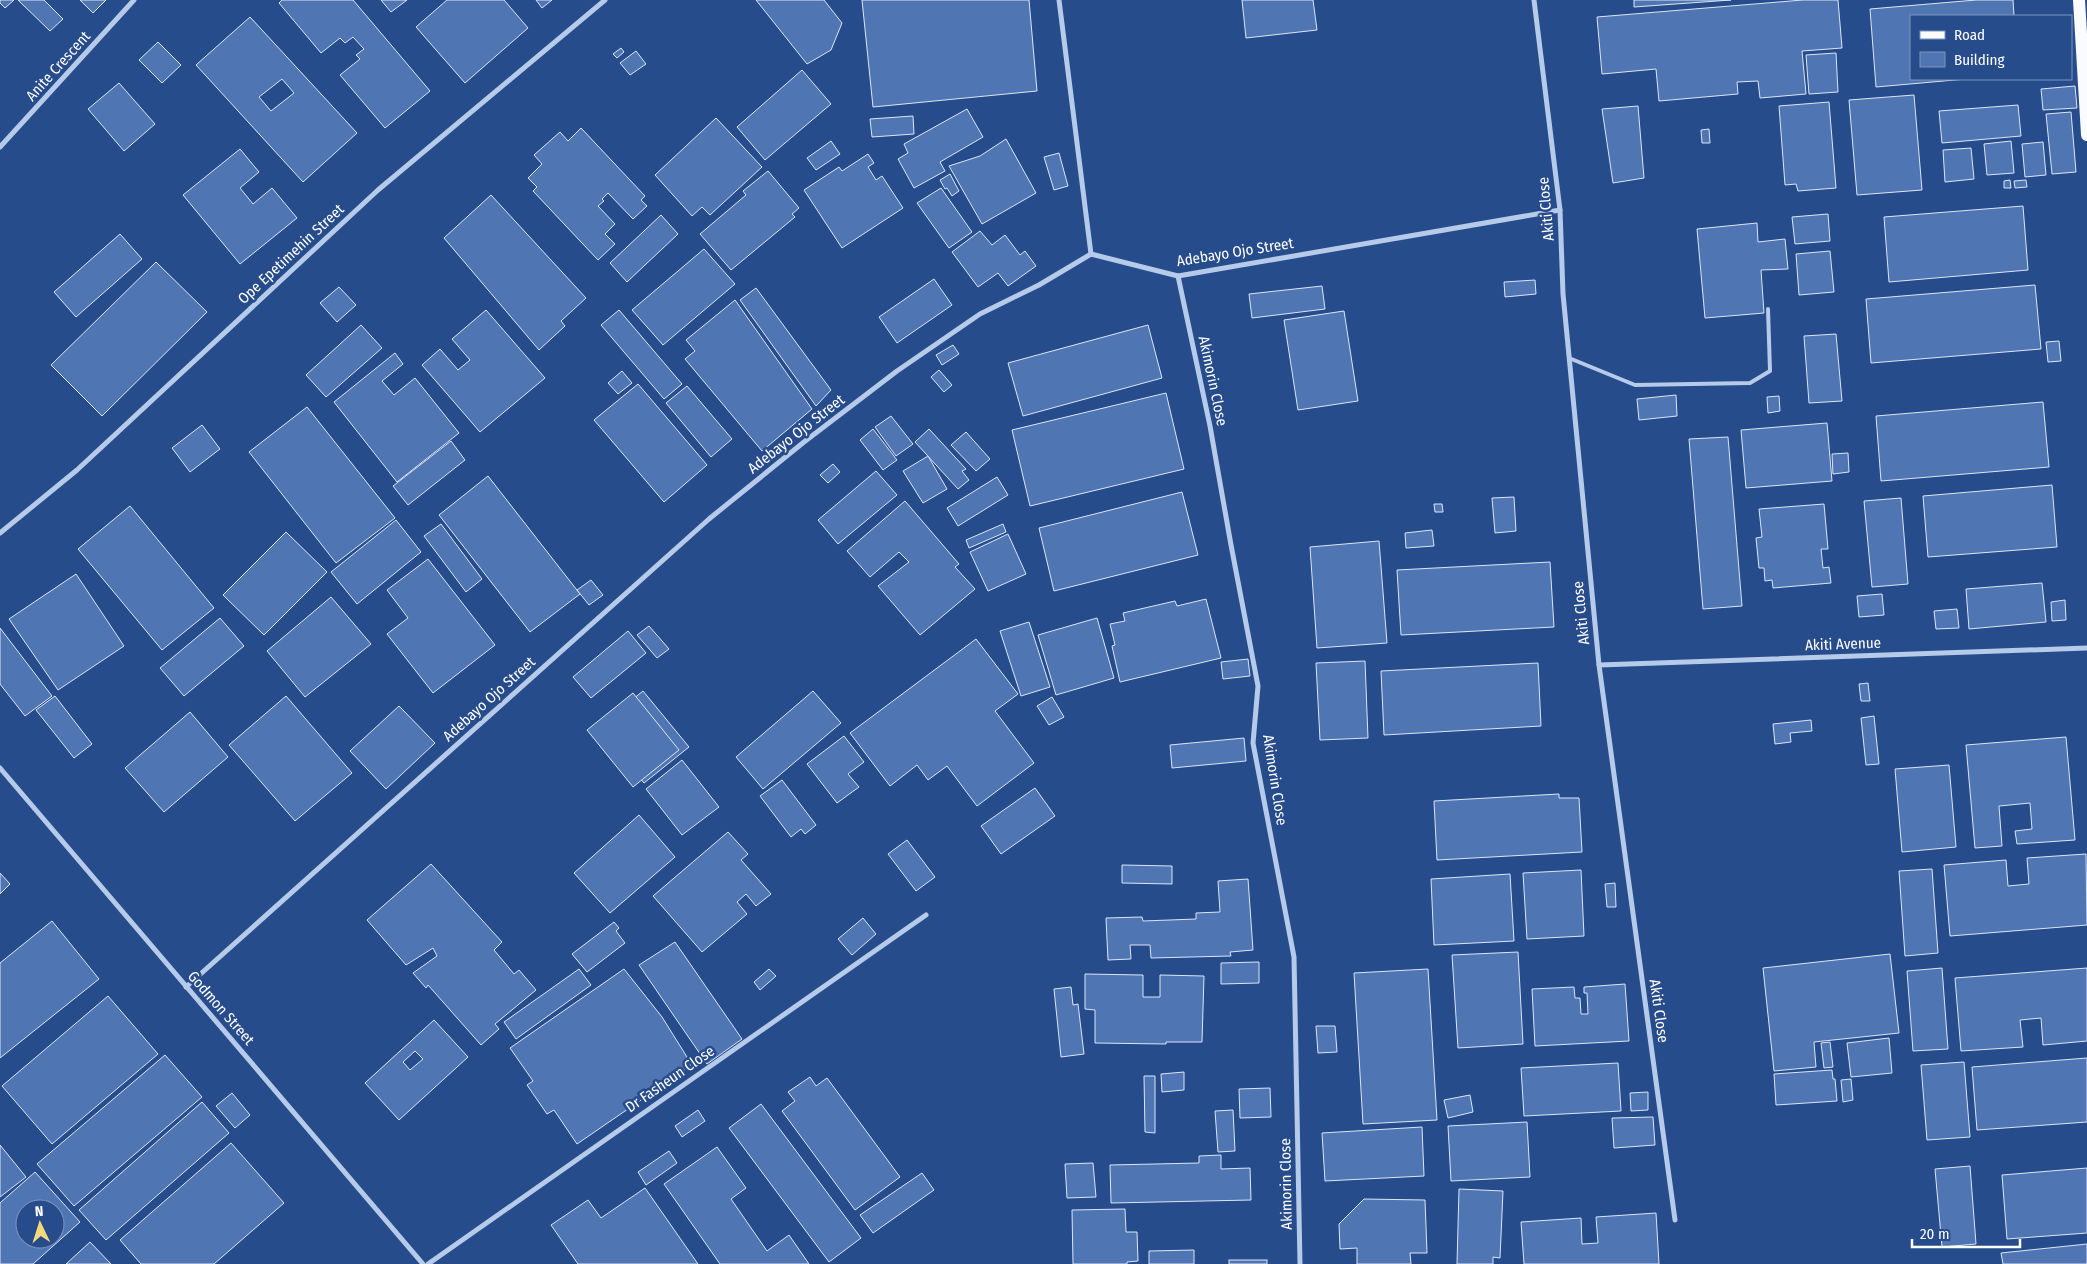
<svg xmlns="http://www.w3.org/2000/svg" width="2087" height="1264" font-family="'Fira Sans Condensed',sans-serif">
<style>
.building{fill:#5075b3;stroke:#dbe6f8;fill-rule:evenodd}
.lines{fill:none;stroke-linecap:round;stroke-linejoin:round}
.service{stroke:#b6caea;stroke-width:4}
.minor{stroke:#b6caea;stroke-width:5}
.primary{stroke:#fafbff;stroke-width:12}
.labels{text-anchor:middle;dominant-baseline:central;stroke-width:5;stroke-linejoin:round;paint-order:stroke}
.street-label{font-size:15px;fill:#fff;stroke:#274c8c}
</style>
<rect width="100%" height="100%" fill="#274c8c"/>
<!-- building -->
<g class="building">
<polygon points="0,0 14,0 5,8 0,3"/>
<polygon points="18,0 44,0 63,19 50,31"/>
<polygon points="80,0 106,0 93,13"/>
<polygon points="282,0 353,0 430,91 385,128 340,75 360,59 356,55 364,49 353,37 345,43 340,38 321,53 279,3"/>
<polygon points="381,0 407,0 391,12"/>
<polygon points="447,0 504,0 528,28 465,83 416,27"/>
<polygon points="536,0 552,0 542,8"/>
<polygon points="756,0 824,0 842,23 831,50 807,64"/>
<polygon points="862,0 1029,0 1037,91 873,107"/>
<polygon points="1242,0 1313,0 1317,30 1246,38"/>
<polygon points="1634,0 1731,0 1634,7"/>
<polygon points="1803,0 1838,0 1842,48 1802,51 1806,94 1760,98 1758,81 1737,82 1738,94 1659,101 1656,69 1602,74 1597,17"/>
<polygon points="1976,0 2013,0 2014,16 1911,16 1911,79 1966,79 1876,87 1870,9"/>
<path d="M250,17l107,116 -54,49 -107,-117zM282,79l12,14 -23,18 -12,-14z"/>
<polygon points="158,42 181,65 162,83 139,60"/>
<polygon points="621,48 624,52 617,58 613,54"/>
<polygon points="636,51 646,64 630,75 620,63"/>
<polygon points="1836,53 1838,92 1809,94 1806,55"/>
<polygon points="802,70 831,104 765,160 737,127"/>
<polygon points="119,83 155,124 124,151 88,109"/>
<polygon points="2075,86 2077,108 2043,110 2041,89"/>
<polygon points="1914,95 1922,190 1857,195 1849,100"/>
<polygon points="1829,102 1836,188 1798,191 1796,184 1785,185 1779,106"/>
<polygon points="2018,105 2021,136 1942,143 1939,111"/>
<polygon points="1638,106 1644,178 1613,183 1602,109"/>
<polygon points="967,109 983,137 940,162 945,171 914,188 898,159 908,153 904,144"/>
<polygon points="2071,112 2076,172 2052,174 2046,114"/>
<polygon points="913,116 914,134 872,137 870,119"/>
<polygon points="716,118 762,167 710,215 702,207 692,216 655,175"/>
<polygon points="581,128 645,196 641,200 647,206 633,219 608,193 602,199 604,201 598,206 615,224 605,234 615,244 598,260 533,191 537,187 528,178 542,164 534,155 560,132 568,141"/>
<polygon points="1709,129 1710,143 1702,143 1701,130"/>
<polygon points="1006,139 1036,193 982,224 949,166 980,156"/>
<polygon points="831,141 840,154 816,170 807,158"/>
<polygon points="2011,141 2014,173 1987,175 1984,144"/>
<polygon points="2043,142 2046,175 2025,177 2022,144"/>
<polygon points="1971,148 1974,179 1945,182 1943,150"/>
<polygon points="240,149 259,172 240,188 253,204 272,188 297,218 240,264 183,195"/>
<polygon points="1059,153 1068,186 1054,190 1044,157"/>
<polygon points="868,154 874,163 868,167 876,180 882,176 903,208 842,248 804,190 839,167 842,171"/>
<polygon points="768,171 799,208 792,214 795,217 731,270 700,234 746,195 743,191"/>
<polygon points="950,174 959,191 952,196 947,188 945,189 940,180"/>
<polygon points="2010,180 2011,188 2004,188 2004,181"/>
<polygon points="2026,180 2027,187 2015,188 2014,181"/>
<polygon points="941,188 972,232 949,248 917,203"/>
<polygon points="491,195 586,298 561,321 565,326 539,350 444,238"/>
<polygon points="2023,206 2028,270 1889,282 1884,217"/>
<polygon points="1828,214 1830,241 1795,244 1792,217"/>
<polygon points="661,215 678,234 627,282 610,263"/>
<polygon points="1757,223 1758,242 1785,239 1788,269 1761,270 1764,313 1705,318 1697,229"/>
<polygon points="980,231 992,245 1005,235 1020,255 1025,251 1036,266 1008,286 998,273 978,287 952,252"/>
<polygon points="120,234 142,259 76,317 54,292"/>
<polygon points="704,249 735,284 663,345 632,310"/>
<polygon points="1830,251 1834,292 1799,295 1796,254"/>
<polygon points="156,262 207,312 102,416 51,365"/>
<polygon points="934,279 952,305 897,343 879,317"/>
<polygon points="1535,280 1536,294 1505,297 1504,282"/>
<polygon points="2035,285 2041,349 1871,363 1866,299"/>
<polygon points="1322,286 1325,309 1252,318 1249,294"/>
<polygon points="339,287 356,305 337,322 320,303"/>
<polygon points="756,288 831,390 816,406 740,300"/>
<polygon points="735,300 812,409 762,451 685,359 695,351 686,340"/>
<polygon points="486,310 545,378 480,432 422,365 440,349 458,370 470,360 452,339"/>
<polygon points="619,310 682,384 664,399 601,325"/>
<polygon points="1344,311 1358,401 1298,410 1284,320"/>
<polygon points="361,325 382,348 326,397 306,375"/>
<polygon points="1148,325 1162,378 1023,416 1008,363"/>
<polygon points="1836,334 1842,401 1809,403 1804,336"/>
<polygon points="2059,341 2061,361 2048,362 2046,342"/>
<polygon points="953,345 959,354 942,365 936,355"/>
<polygon points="395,353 403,364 382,381 394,395 415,378 459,433 397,482 334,402"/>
<polygon points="939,370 952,385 944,392 931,377"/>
<polygon points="622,371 632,383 618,394 608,383"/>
<polygon points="638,384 707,465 664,502 594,420"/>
<polygon points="687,386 732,439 711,457 666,403"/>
<polygon points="1166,393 1184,469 1030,506 1012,430"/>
<polygon points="1676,395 1677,416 1639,420 1637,399"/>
<polygon points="1779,396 1780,411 1768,413 1767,397"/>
<polygon points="2043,402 2049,467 1881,481 1876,416"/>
<polygon points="307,407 395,518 336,563 249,452"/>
<polygon points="891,416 913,444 896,456 875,427"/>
<polygon points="1827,423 1832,481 1746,488 1741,430"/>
<polygon points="202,425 220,449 190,472 172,448"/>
<polygon points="873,429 897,460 883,470 860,440"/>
<polygon points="929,429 966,469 962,471 969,480 958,489 915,442"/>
<polygon points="966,432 990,459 976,471 951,445"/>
<polygon points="1728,437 1742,606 1703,609 1689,439"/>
<polygon points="451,441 465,460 408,505 393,486"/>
<polygon points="1848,453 1849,472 1833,474 1832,454"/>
<polygon points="928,456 947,489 923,503 903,471"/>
<polygon points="833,464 840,472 828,483 820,475"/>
<polygon points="876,471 897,495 838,544 818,520"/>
<polygon points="488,476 580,594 530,632 439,515"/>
<polygon points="997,477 1008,495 958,526 947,508"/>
<polygon points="2052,485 2057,547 1928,557 1923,496"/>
<polygon points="1182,492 1198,555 1054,591 1039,528"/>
<polygon points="1514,497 1516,531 1495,533 1492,498"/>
<polygon points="1901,498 1908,584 1872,587 1864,501"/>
<polygon points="905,501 959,564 955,567 975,589 920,635 878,586 909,562 899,552 870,577 847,551"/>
<polygon points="1434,504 1442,504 1443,512 1435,512"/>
<polygon points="1824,504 1828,549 1821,549 1823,568 1829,567 1831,583 1773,588 1772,580 1765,581 1764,568 1759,568 1756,538 1762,537 1759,509"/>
<polygon points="130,506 214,608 162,650 78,549"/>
<polygon points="396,520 421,552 357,604 331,572"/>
<polygon points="441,524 482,579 466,592 424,536"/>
<polygon points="1003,524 1006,532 969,548 966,540"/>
<polygon points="1432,530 1434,546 1406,548 1405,533"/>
<polygon points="286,532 327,572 264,635 223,595"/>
<polygon points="1008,534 1026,574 988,591 970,552"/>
<polygon points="1379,541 1387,643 1317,648 1310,547"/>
<polygon points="428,559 495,645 433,693 387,634 408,618 387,590"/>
<polygon points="1550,562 1554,627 1401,635 1397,570"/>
<polygon points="76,574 124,646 58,690 9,619"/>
<polygon points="591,580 603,595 589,605 577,590"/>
<polygon points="2042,583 2046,622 1969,629 1966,589"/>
<polygon points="1882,594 1884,615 1859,617 1857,596"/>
<polygon points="331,597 371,644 305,697 267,651"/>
<polygon points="1206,599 1221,658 1120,682 1112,646 1115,645 1110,624 1125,621 1123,613 1175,601 1177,606"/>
<polygon points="2065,600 2066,620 2052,621 2051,602"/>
<polygon points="1957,609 1959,628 1936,629 1934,611"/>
<polygon points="220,618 244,646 184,696 160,668"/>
<polygon points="1097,618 1114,678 1056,695 1038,635"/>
<polygon points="1029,622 1050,687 1021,696 1000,631"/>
<polygon points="649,626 669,649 657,658 637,635"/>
<polygon points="0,628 52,696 25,716 0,684"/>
<polygon points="628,631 646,653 591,698 573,677"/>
<polygon points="976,639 1018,694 995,711 1034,763 977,806 947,766 928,780 917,765 890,786 850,733"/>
<polygon points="1248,659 1250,676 1223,679 1221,662"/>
<polygon points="1365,661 1368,738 1320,740 1316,663"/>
<polygon points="1538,663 1541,726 1384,735 1381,671"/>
<polygon points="1868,683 1870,701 1861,701 1859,684"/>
<polygon points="643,691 689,747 644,783 599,727"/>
<polygon points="813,691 841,723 763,789 736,757"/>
<polygon points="633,693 679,750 633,787 587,730"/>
<polygon points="55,696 92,744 74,758 36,710"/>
<polygon points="286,696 352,773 295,821 229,745"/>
<polygon points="1052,697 1064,717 1049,725 1037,706"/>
<polygon points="399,706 435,743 386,789 350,751"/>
<polygon points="190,712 228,757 164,812 125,768"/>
<polygon points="1874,716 1879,764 1866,765 1861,718"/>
<polygon points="1811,720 1812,731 1790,733 1791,742 1775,744 1773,724"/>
<polygon points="844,736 864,762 848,774 859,787 837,803 807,764"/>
<polygon points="2066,737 2075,840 2017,844 2015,831 2032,829 2030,803 1999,806 2002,846 1975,848 1966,745"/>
<polygon points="1244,738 1246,761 1172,768 1170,745"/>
<polygon points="682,760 719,807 682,835 646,789"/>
<polygon points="1949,765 1956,847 1902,852 1895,769"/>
<polygon points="782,780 816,825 805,834 801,829 791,837 760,796"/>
<polygon points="1035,788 1055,816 1001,854 981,826"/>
<polygon points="1559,794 1559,798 1579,798 1582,852 1437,860 1434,801"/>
<polygon points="639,815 675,857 610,913 574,873"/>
<polygon points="728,832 748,854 741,860 771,894 756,906 746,894 737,902 747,914 702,952 653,896"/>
<polygon points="907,840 935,877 916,891 888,854"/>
<polygon points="2086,854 2087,925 1950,936 1944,865 2006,860 2008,886 2029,884 2027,858"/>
<polygon points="431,864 502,942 494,950 514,974 519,970 536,990 495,1024 499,1029 481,1045 428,985 426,988 413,973 437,956 433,948 406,965 367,920"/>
<polygon points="1122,865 1172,866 1172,884 1122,883"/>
<polygon points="1932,869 1938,953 1905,956 1899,871"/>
<polygon points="1581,870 1584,936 1527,939 1523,873"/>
<polygon points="0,873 10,884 0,894"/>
<polygon points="1510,874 1514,941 1434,945 1431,879"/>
<polygon points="1248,879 1253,950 1230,952 1231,956 1151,958 1150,945 1130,945 1131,959 1108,960 1106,918 1142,917 1143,921 1196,919 1196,913 1220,912 1218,881"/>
<polygon points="1615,883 1616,907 1607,907 1605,884"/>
<polygon points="863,918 876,934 852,955 838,939"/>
<polygon points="52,921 99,979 0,1058 0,963"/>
<polygon points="614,922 619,928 616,931 625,943 587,972 572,954"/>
<polygon points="675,942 742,1039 707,1064 639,965"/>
<polygon points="1518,952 1523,1044 1458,1048 1452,955"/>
<polygon points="1890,954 1899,1033 1814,1042 1816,1067 1774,1071 1763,968"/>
<polygon points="1259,962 1259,983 1221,984 1221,963"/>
<polygon points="1942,968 1948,1049 1913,1051 1907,971"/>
<polygon points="2087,968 2087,1041 2043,1045 2041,1018 2020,1020 2023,1047 1961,1051 1955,978"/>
<polygon points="579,969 591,985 516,1039 504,1022"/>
<polygon points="624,969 662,1017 692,1065 577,1144 554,1110 547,1114 527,1085 533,1081 510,1048"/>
<polygon points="769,969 776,976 760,990 754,982"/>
<polygon points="1428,969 1437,1120 1363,1124 1354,973"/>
<polygon points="1085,974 1143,975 1143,997 1160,997 1160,975 1204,976 1202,1042 1166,1042 1166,1044 1095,1043 1095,1010 1085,1009"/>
<polygon points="1625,984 1629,1041 1535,1046 1532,989 1574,987 1575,998 1580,998 1581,1014 1588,1014 1587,993 1584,993 1584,987"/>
<polygon points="1071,987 1073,1005 1078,1004 1084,1054 1061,1057 1054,989"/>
<polygon points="108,996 158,1054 52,1144 2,1086"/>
<path d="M434,1020l34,37 -69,63 -34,-37zM415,1051l8,8 -13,11 -7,-8z"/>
<polygon points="1316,1026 1335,1026 1337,1052 1318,1053"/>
<polygon points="1889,1038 1892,1073 1851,1077 1847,1043"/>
<polygon points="1830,1042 1833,1067 1824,1068 1821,1043"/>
<polygon points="165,1055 202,1097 74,1206 37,1164"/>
<polygon points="2087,1058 2087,1122 1977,1130 1972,1067"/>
<polygon points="1964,1062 1970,1137 1927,1140 1921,1065"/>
<polygon points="1618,1063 1621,1111 1524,1116 1521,1068"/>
<polygon points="1832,1070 1833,1079 1835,1079 1837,1101 1776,1105 1774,1074"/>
<polygon points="1184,1072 1184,1090 1162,1092 1161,1074"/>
<polygon points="1144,1076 1155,1076 1155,1133 1145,1132"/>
<polygon points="810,1077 816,1086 827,1078 900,1177 855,1210 782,1111 795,1101 788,1092"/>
<polygon points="1851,1079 1853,1100 1843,1102 1841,1080"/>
<polygon points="1270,1088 1271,1117 1240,1118 1239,1089"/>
<polygon points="1648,1092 1648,1110 1631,1111 1630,1093"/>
<polygon points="232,1093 250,1115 235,1128 216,1106"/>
<polygon points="1470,1095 1473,1112 1448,1118 1444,1100"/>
<polygon points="202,1102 229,1133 106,1240 79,1210"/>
<polygon points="761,1104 861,1238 829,1262 729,1128"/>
<polygon points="698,1110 705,1121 682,1137 675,1126"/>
<polygon points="1233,1110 1235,1151 1218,1152 1215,1111"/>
<polygon points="1653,1117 1655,1145 1614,1148 1612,1118"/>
<polygon points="1527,1122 1530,1177 1451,1181 1448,1126"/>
<polygon points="1422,1127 1424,1176 1325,1181 1322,1133"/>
<polygon points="231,1143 284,1203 214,1264 141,1264 120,1240"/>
<polygon points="0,1145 26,1177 0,1197"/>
<polygon points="717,1147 746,1188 731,1199 767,1251 789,1235 809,1264 720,1264 664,1184"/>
<polygon points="669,1151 677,1163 646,1185 638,1172"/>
<polygon points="1221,1155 1221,1169 1250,1168 1251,1200 1111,1203 1110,1165 1199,1163 1199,1156"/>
<polygon points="1093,1163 1096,1197 1067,1198 1065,1164"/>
<polygon points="1970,1166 1976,1244 1942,1247 1935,1169"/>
<polygon points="2087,1168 2087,1233 2007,1239 2002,1175"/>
<path d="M35,1172l45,50 -47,42h-33v-61zM25,1209h30v30h-30z"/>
<polygon points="922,1173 934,1190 873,1233 860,1215"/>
<polygon points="645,1188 698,1264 578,1264 551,1225 588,1200 601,1218"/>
<polygon points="1459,1189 1503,1191 1500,1258 1493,1257 1493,1264 1457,1264"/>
<polygon points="1364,1199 1425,1200 1427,1253 1410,1253 1411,1264 1357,1264 1357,1248 1340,1249 1339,1224"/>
<polygon points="1125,1209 1126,1232 1137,1232 1138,1261 1127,1262 1127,1264 1073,1264 1072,1210"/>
<polygon points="1656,1213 1659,1264 1524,1264 1521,1222 1581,1218 1582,1244 1598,1243 1596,1217"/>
<polygon points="90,1242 111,1264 66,1264"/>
<polygon points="2087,1244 2087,1264 2003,1264 2001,1253"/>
<polygon points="1194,1250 1194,1264 1149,1264 1149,1251"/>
<rect x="1229" y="1260" width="38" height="4"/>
</g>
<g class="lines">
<!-- service -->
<polyline class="service" points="1569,358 1635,385 1750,383 1770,371 1768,309"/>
<!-- minor -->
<g class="minor">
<polyline points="1059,0 1091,254"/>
<polyline points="1534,0 1560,210 1563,294 1599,665 1675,1220"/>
<polyline points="0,147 134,0"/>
<polyline points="1178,276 1210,426 1231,545 1258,686 1253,743 1294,957 1300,1264"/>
<polyline points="0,533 77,470 378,190 605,0"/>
<polyline points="1599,665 2087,648"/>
<polyline points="0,768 423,1264"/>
<polyline points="186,987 709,519 804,442 897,371 980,314 1039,285 1091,254 1178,276 1560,210"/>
<polyline points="428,1264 926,915"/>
</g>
<!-- primary -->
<polyline class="primary" points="2079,0 2087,135"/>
</g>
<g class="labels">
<!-- street labels -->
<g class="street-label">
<text transform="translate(58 66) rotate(-48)">Anite Crescent</text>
<text transform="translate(1546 209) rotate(-95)">Akiti Close</text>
<text transform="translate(1235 252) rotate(-9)">Adebayo Ojo Street</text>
<text transform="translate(291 254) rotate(-43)">Ope Epetimehin Street</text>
<text transform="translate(1213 381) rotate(78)">Akimorin Close</text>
<text transform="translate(796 434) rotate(-38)">Adebayo Ojo Street</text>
<text transform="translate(1581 613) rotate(-96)">Akiti Close</text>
<text transform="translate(1843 644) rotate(-2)">Akiti Avenue</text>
<text transform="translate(489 699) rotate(-42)">Adebayo Ojo Street</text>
<text transform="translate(1275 780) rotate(81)">Akimorin Close</text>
<text transform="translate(221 1008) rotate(49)">Godmon Street</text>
<text transform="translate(1659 1011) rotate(82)">Akiti Close</text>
<text transform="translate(670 1079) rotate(-35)">Dr Fasheun Close</text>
<text transform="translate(1286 1184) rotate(-91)">Akimorin Close</text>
</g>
</g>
<!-- legend -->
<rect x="1910" y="15" width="162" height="65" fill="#274c8c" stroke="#7d94ba"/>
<rect x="1920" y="31" width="25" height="8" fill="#fafbff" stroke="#7d94ba"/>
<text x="1954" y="40" font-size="15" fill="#ffffff">Road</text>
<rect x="1920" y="52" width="25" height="15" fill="#5075b3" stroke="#7d94ba"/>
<text x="1954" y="65" font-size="15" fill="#ffffff">Building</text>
<!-- north arrow -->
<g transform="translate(40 1224) rotate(356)"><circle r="24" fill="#274c8c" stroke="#7d94ba"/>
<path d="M0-4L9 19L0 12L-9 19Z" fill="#f3d97c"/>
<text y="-8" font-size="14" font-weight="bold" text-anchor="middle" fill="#ffffff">N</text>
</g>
<!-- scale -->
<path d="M1912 1239v8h108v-8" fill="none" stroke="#ffffff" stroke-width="2.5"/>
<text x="1920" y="1239" font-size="15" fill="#ffffff" stroke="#274c8c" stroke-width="4" paint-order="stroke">20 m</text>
</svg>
